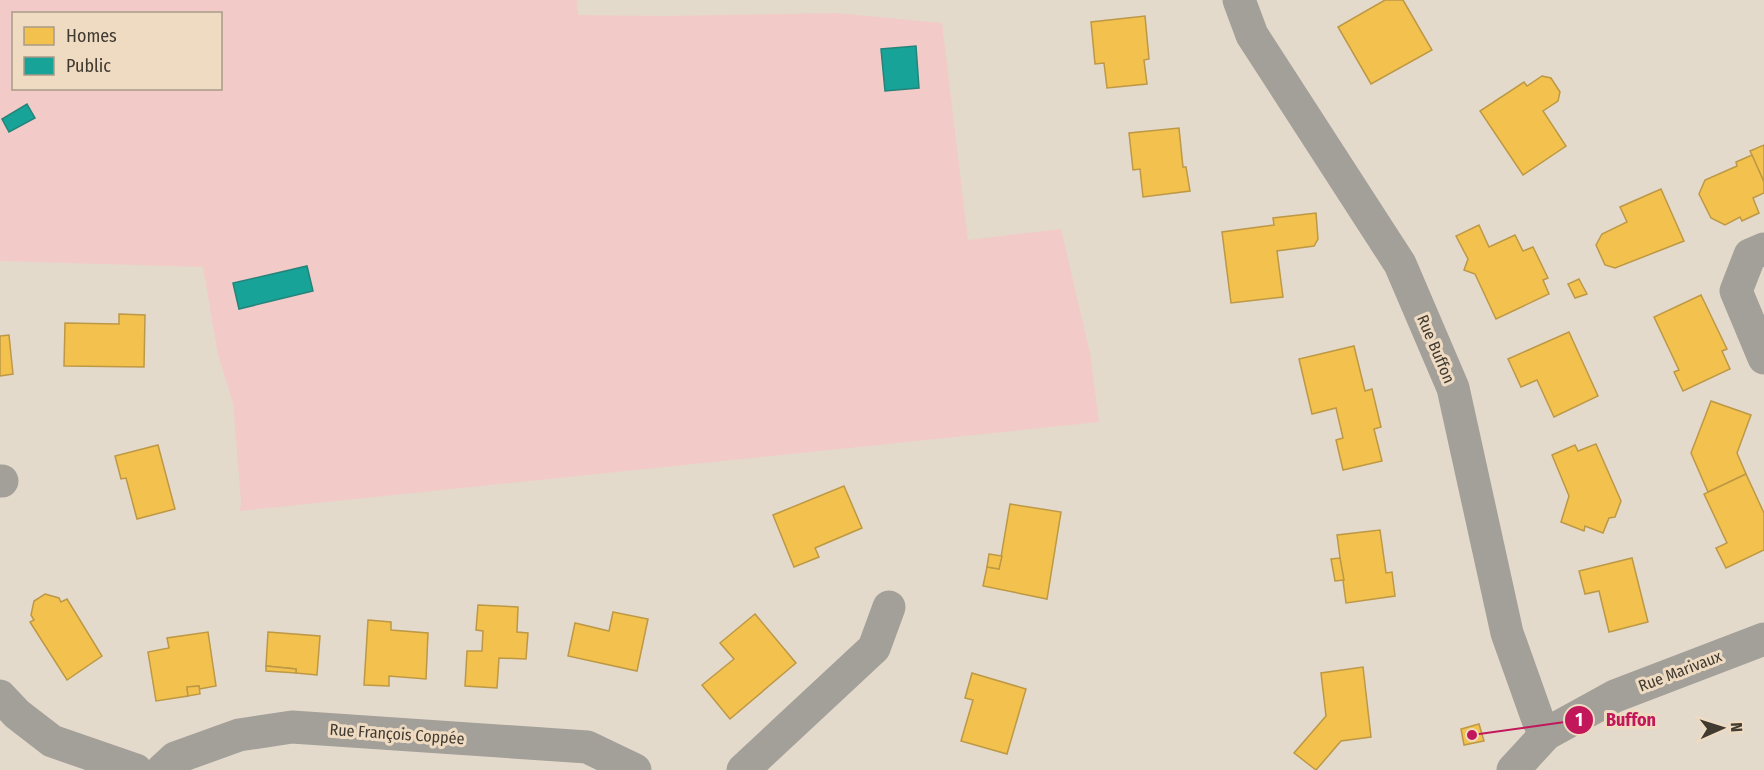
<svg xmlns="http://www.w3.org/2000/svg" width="1764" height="770" font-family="'Fira Sans Condensed',sans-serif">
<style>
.green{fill:#f2cac8;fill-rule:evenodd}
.homes{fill:#f2c14e;stroke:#bd9845;stroke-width:1.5}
.public{fill:#17a398;stroke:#248479;stroke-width:1.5}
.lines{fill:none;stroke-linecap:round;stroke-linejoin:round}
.minor{stroke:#a39f99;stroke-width:33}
.labels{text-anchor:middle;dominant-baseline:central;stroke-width:6;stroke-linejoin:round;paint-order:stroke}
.street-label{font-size:16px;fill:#413a30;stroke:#eedbc2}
.leader{fill:none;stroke:#c2185b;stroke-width:2}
.callout-dot{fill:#c2185b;stroke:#eedbc2;stroke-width:2}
.mark-label{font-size:18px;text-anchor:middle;font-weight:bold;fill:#fff}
.callout-label{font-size:18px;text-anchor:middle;font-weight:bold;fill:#c2185b;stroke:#eedbc2;stroke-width:6;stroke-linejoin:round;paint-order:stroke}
</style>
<rect width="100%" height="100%" fill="#e4dacc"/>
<!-- green -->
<path class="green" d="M0,0h577l1,15 89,1 169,-3 106,10 26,217 93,-11 29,124 9,69 -859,89 1,-9 -8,-99 -15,-48 -15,-88 -203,-6zM14,14h206v74h-206z"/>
<!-- homes -->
<g class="homes">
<polygon points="1385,0 1403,0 1432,50 1371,84 1338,27"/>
<polygon points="1145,16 1149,59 1144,60 1147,84 1107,88 1104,63 1095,64 1091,22"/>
<polygon points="1542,76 1551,78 1560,92 1558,101 1543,111 1566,146 1523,175 1480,111 1524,82 1527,86"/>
<polygon points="1179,128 1183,167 1186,167 1190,191 1143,197 1140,169 1133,170 1129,133"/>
<polygon points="1764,145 1764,182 1750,151"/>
<polygon points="1752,155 1764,182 1764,193 1753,198 1759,213 1742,221 1740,217 1725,225 1711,218 1699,194 1705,180 1737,166 1736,162"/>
<polygon points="1661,189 1684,241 1615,268 1605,265 1596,245 1602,234 1627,222 1620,207"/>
<polygon points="1316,213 1318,239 1314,246 1277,251 1283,297 1231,303 1222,232 1274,225 1273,218"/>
<polygon points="1479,225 1489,247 1515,235 1523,251 1533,247 1548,278 1543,280 1549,294 1496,319 1475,274 1464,270 1468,259 1456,236"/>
<polygon points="1579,279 1587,294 1575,298 1568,284"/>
<polygon points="1701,295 1727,349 1722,351 1730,369 1683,391 1674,372 1679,370 1654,317"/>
<polygon points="119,314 145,315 144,367 64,366 65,323 119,324"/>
<polygon points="1569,332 1598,396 1554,417 1537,380 1521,387 1508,359"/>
<polygon points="9,335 13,374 0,376 0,336"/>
<polygon points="1354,346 1365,391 1372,389 1381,427 1374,429 1382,461 1343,470 1336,440 1343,438 1336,408 1312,414 1299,359"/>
<polygon points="1711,401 1751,415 1737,453 1746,474 1708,492 1691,453"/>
<polygon points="1596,444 1621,501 1615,517 1609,518 1603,533 1585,526 1584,531 1561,522 1569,496 1552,455 1575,445 1578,451"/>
<polygon points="158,445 175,509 137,519 126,478 121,479 115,456"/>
<polygon points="1746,474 1764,513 1764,550 1726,568 1716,548 1727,543 1704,494"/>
<polygon points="844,486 862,528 815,548 819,557 794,567 773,515"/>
<polygon points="1010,504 1061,512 1047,599 983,586 987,567 999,569"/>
<polygon points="1380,530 1386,573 1392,572 1395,596 1346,603 1337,535"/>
<polygon points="989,554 1002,556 999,569 987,567"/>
<polygon points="1340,558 1344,580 1335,581 1331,559"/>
<polygon points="1632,558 1648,622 1609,632 1599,591 1585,594 1579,571"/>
<polygon points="45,594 59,598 61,602 67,599 102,656 67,680 30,622 34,620 31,615 34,601"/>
<polygon points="478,605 518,607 517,632 528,633 526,659 499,658 497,688 465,686 467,651 482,651 483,631 476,630"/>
<polygon points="613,612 648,619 637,671 568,656 575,623 609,631"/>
<polygon points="755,614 796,663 730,719 702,685 734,659 720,643"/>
<polygon points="368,620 391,622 391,630 428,633 426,679 389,676 389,686 364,685"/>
<polygon points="208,632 216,686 199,689 199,686 187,687 188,696 156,701 148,652 169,648 167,638"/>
<polygon points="268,632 320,636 317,675 296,673 296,669 266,666"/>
<polygon points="266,666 296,669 296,673 266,671"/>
<polygon points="1363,667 1371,737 1341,741 1316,770 1294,753 1326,716 1321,673"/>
<polygon points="972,673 1026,689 1007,754 961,741 973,700 965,698"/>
<polygon points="199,686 200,694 188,696 187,687"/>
<polygon points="1479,724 1484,741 1464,745 1461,729"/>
</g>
<!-- public -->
<g class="public">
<polygon points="916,46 919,88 885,91 881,49"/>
<polygon points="27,104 35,118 9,132 2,119"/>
<polygon points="307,266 313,291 239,309 233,283"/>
</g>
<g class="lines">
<!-- minor -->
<g class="minor">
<polyline points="1239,0 1252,35 1400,264 1453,388 1507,633 1538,720 1546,734"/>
<polyline points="1764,249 1750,255 1736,291 1764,358"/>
<polyline points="0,481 2,481"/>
<polyline points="0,696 17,714 52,741 136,770"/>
<polyline points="162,770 175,758 239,735 292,727 587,747 635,770"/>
<polyline points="743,770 874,648 889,607"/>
<polyline points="1513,770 1546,734 1615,696 1764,639"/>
</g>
</g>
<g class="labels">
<!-- street labels -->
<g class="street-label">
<text transform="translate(1436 349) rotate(67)">Rue Buffon</text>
<text transform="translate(1680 671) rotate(-21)">Rue Marivaux</text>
<text transform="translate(397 734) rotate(4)">Rue François Coppée</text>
</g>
</g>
<!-- callouts -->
<path class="leader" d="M1472 735L1579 720"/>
<g class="callout-dot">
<circle cx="1472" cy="735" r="6"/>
<circle cx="1579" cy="720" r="15"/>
</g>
<g class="mark-label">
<text x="1579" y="726">1</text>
</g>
<g class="callout-label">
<text x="1631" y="726">Buffon</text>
</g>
<!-- legend -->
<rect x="12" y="12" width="210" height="78" fill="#eedbc2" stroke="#a99b88" stroke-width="1.5"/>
<rect x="24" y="27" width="30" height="18" fill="#f2c14e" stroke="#a99b88" stroke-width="1.5"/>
<text x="66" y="42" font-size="18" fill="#413a30">Homes</text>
<rect x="24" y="57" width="30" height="18" fill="#17a398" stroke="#a99b88" stroke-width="1.5"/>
<text x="66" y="72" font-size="18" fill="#413a30">Public</text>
<!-- north arrow -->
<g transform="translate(1722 728) rotate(87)" stroke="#eedbc2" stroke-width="4.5" paint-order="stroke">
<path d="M0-4.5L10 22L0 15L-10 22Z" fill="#413a30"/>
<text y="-9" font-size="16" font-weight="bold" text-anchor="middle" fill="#413a30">N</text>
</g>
</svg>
